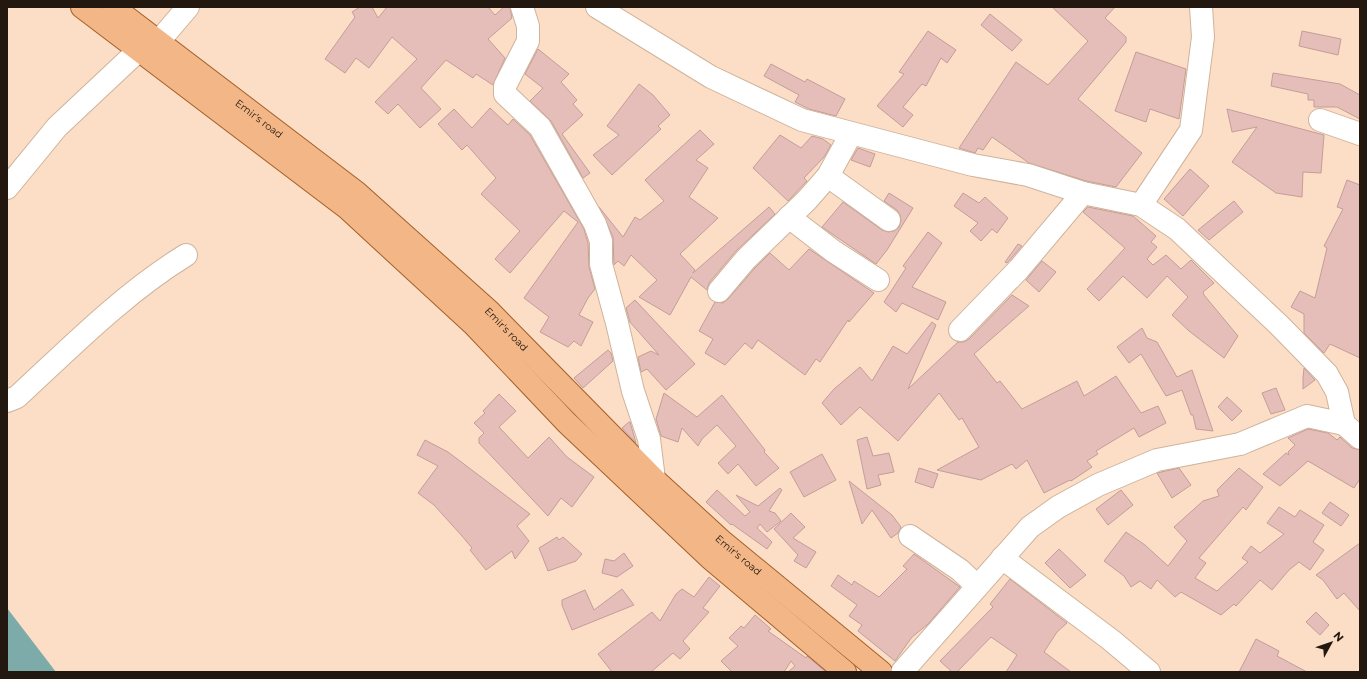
<svg xmlns="http://www.w3.org/2000/svg" width="1367" height="679" font-family="Montserrat,sans-serif">
<style>
.water{fill:#7cabaa}
.building{fill:#e5bdb9;stroke:#c49d99}
.lines{fill:none;stroke-linecap:round;stroke-linejoin:round}
.minor-casing{stroke:#cfb39b;stroke-width:24}
.major-casing{stroke:#a55f28;stroke-width:24}
.minor{stroke:#fff;stroke-width:22}
.major{stroke:#f3b686;stroke-width:22}
.labels{text-anchor:middle;dominant-baseline:central;stroke-width:3;stroke-linejoin:round;paint-order:stroke}
.street-label{font-size:10px;fill:#22180f;stroke:#fbdec5}
</style>
<rect width="100%" height="100%" fill="#fbdec5"/>
<!-- water -->
<polygon class="water" points="7,608 56,672 7,672"/>
<!-- building -->
<g class="building">
<polygon points="360,7 372,7 378,18 387,7 488,7 495,15 504,7 510,7 512,18 488,39 505,58 493,85 476,74 473,78 446,60 421,88 441,109 420,128 398,104 388,114 375,102 417,59 392,37 369,68 356,58 345,73 325,59 355,17 352,12"/>
<polygon points="1052,7 1115,7 1105,18 1126,37 1126,42 1078,99 1142,153 1116,187 1086,181 1029,163 992,137 983,150 978,148 975,153 959,148 1016,62 1048,85 1088,41"/>
<polygon points="990,14 1022,40 1012,51 981,25"/>
<polygon points="928,31 956,50 947,63 941,58 926,86 922,84 903,107 913,115 903,127 877,106 904,74 899,72"/>
<polygon points="1302,31 1341,39 1338,55 1299,46"/>
<polygon points="538,49 569,74 561,82 577,100 573,104 583,115 562,134 590,173 583,178 551,121 530,101 543,88 525,74"/>
<polygon points="1136,52 1186,69 1179,119 1150,109 1146,122 1115,111"/>
<polygon points="771,64 805,82 807,79 845,99 836,116 809,109 795,102 799,95 764,76"/>
<polygon points="1273,73 1340,84 1360,95 1360,119 1337,107 1314,107 1314,100 1308,100 1308,94 1271,86"/>
<polygon points="639,84 653,95 670,115 658,126 661,129 612,175 593,155 619,135 607,126"/>
<polygon points="490,108 508,125 513,119 530,135 584,229 588,243 589,267 595,289 588,298 579,315 593,322 581,346 574,341 568,347 540,332 549,317 524,298 578,222 564,211 510,273 495,259 520,231 481,194 496,178 467,145 462,150 438,124 454,109 472,128"/>
<polygon points="1227,109 1324,135 1321,173 1303,172 1302,197 1276,193 1232,162 1257,127 1232,132"/>
<polygon points="700,130 714,144 696,160 708,168 689,197 718,218 680,254 695,270 693,273 769,207 775,214 736,251 709,283 707,290 691,277 670,315 639,297 657,280 631,255 624,266 618,261 614,265 613,237 599,207 623,237 635,217 640,220 664,201 645,180"/>
<polygon points="780,135 801,148 812,136 823,139 831,145 824,157 804,178 807,181 788,201 753,168"/>
<polygon points="858,148 875,154 870,167 851,160"/>
<polygon points="1190,169 1209,186 1183,216 1164,199"/>
<polygon points="1347,180 1360,185 1360,358 1330,344 1324,353 1304,333 1304,314 1291,307 1300,291 1315,298 1327,248 1324,246 1343,209 1337,207"/>
<polygon points="889,193 913,208 887,250 876,264 822,227 843,202 882,230 888,232 894,231 899,227 901,221 900,215 897,210 884,201"/>
<polygon points="963,193 979,203 985,197 1008,218 997,233 992,229 981,241 970,231 978,223 954,206"/>
<polygon points="1234,201 1243,212 1209,240 1198,230"/>
<polygon points="1088,207 1133,216 1156,236 1151,242 1157,247 1147,259 1153,265 1166,255 1181,269 1191,260 1214,283 1203,292 1204,295 1238,336 1224,358 1189,331 1172,315 1188,297 1167,276 1147,298 1123,276 1099,301 1087,289 1125,248 1083,212"/>
<polygon points="928,232 942,243 912,287 946,302 938,320 902,303 896,312 884,302 906,268 903,266"/>
<polygon points="1018,244 1022,246 1007,263 1005,262"/>
<polygon points="809,249 874,293 849,322 848,320 820,362 816,359 805,375 758,340 752,349 745,343 725,365 705,353 713,339 699,331 715,302 723,303 728,299 755,268 770,253 789,270"/>
<polygon points="1042,261 1056,272 1039,292 1026,280"/>
<polygon points="1012,295 1029,306 974,354 997,383 1000,381 1022,409 1077,381 1084,396 1116,376 1141,413 1158,406 1166,423 1139,437 1134,428 1096,451 1098,454 1087,461 1092,467 1071,481 1070,480 1044,493 1027,460 1016,469 1012,464 981,480 937,470 979,447 962,418 959,420 939,393 898,441 860,407 841,425 822,403 834,389 860,367 872,381 893,346 907,354 932,322 936,325 908,389 958,342 964,342 969,339"/>
<polygon points="635,300 695,364 666,390 647,369 641,372 638,357 651,351 659,355 630,322 626,308"/>
<polygon points="1142,328 1147,338 1157,342 1177,377 1192,370 1213,431 1196,429 1193,415 1191,415 1182,390 1166,396 1141,354 1129,363 1117,347"/>
<polygon points="608,350 611,353 613,361 583,388 574,378"/>
<polygon points="1304,368 1315,380 1303,389 1303,378"/>
<polygon points="1276,388 1285,410 1271,414 1262,393"/>
<polygon points="664,393 697,417 722,395 765,450 764,452 779,468 756,486 738,464 728,474 718,463 736,446 717,425 702,439 698,446 682,428 678,442 661,436 656,419"/>
<polygon points="499,394 516,411 499,427 528,458 549,437 567,457 594,477 572,507 561,498 548,516 479,443 479,438 484,433 474,423 485,413 483,411"/>
<polygon points="1227,397 1242,411 1232,421 1218,407"/>
<polygon points="629,422 630,422 636,443 622,428"/>
<polygon points="1308,429 1328,433 1337,440 1340,437 1352,448 1360,450 1360,479 1354,488 1308,461 1280,486 1263,474 1286,453 1289,455 1288,452 1295,445 1288,438"/>
<polygon points="867,437 873,456 889,453 894,472 878,475 881,485 867,489 857,440"/>
<polygon points="425,440 448,452 530,514 517,526 529,541 515,559 512,551 486,570 470,550 472,548 462,536 434,505 418,493 438,466 417,455"/>
<polygon points="822,454 836,480 804,497 790,472"/>
<polygon points="919,468 938,474 933,488 915,482"/>
<polygon points="1179,468 1191,485 1172,498 1157,473"/>
<polygon points="1239,468 1263,487 1246,510 1243,507 1199,558 1206,563 1195,578 1217,591 1248,562 1242,558 1251,546 1260,553 1284,534 1267,523 1279,507 1295,517 1300,510 1324,525 1313,542 1324,550 1310,570 1299,562 1289,570 1272,590 1260,580 1236,606 1234,604 1221,615 1181,592 1175,597 1157,580 1151,589 1140,581 1131,587 1124,576 1104,561 1126,532 1145,545 1168,566 1187,541 1174,527 1203,501 1219,496 1217,490"/>
<polygon points="849,481 892,515 901,527 898,533 891,538 872,510 862,524"/>
<polygon points="780,488 782,490 769,511 775,513 781,521 767,532 760,524 757,528 772,542 767,549 732,524 731,525 706,502 717,490 745,516 750,512 736,495 758,506"/>
<polygon points="1121,490 1133,505 1108,525 1096,509"/>
<polygon points="1330,502 1349,515 1341,526 1322,513"/>
<polygon points="791,513 805,527 793,538 816,552 806,568 794,561 798,555 774,529"/>
<polygon points="557,537 559,540 563,537 582,554 576,561 548,571 539,548"/>
<polygon points="1360,543 1360,611 1344,593 1337,599 1323,580 1316,575"/>
<polygon points="1059,549 1086,575 1070,588 1045,563"/>
<polygon points="624,553 633,566 617,577 602,573 605,559 614,561"/>
<polygon points="914,554 960,587 928,624 912,637 895,661 858,631 862,625 849,616 857,605 831,586 838,575 852,585 854,581 879,597 907,569 903,566"/>
<polygon points="709,577 720,586 703,608 709,612 683,641 690,649 680,659 673,653 651,672 612,672 598,654 652,612 660,621 676,594 682,589 694,597"/>
<polygon points="1010,579 1067,623 1057,632 1044,652 1071,672 1006,672 1017,655 991,637 957,672 952,672 940,661 993,607 990,604"/>
<polygon points="622,589 634,605 572,630 562,605 562,600 585,590 594,610"/>
<polygon points="1316,612 1329,625 1320,635 1306,622"/>
<polygon points="755,615 771,629 768,631 806,658 807,656 826,672 788,672 795,666 791,661 784,672 732,672 721,661 738,646 729,638 741,626 744,628"/>
<polygon points="1256,639 1279,651 1277,656 1307,672 1239,672"/>
</g>
<g class="lines">
<defs>
<g id="minor">
<polyline points="522,7 528,26 528,41 505,86 505,94 540,127 595,224 601,241 601,264 617,323 633,391 649,439 654,479"/>
<polyline points="597,7 711,77 802,120 973,165 1028,175 1083,193 1141,205 1177,229 1279,325 1327,374 1337,392 1344,424"/>
<polyline points="159,41 188,7"/>
<polyline points="1320,120 1360,134"/>
<polyline points="828,176 889,220"/>
<polyline points="7,188 57,127 139,50"/>
<polyline points="1141,205 1191,130 1203,37 1201,7"/>
<polyline points="789,217 833,251 878,280"/>
<polyline points="719,291 746,259 807,200 828,176 851,134"/>
<polyline points="960,330 1019,269 1083,193"/>
<path d="M7,401l10,-4c54,-50 106,-103 169,-142"/>
<polyline points="910,536 960,570 977,586"/>
<polyline points="1002,558 1111,640 1149,672"/>
<polyline points="902,672 1030,527 1058,507 1098,485 1157,460 1240,444 1307,416 1344,424 1360,438"/>
</g>
<g id="major">
<polyline points="82,7 347,208 474,325 567,423 710,558 845,672"/>
<path id="s1" d="M113,7l243,185 133,119 165,168 69,63 158,130"/>
</g>
</defs>
<!-- minor casing -->
<use href="#minor" class="minor-casing"/>
<!-- major casing -->
<use href="#major" class="major-casing"/>
<!-- minor -->
<use href="#minor" class="minor"/>
<!-- major -->
<use href="#major" class="major"/>
</g>
<g class="labels">
<!-- street labels -->
<g class="street-label">
<text stroke="none"><textPath href="#s1" startOffset="184">Emir's road</textPath></text>
<text stroke="none"><textPath href="#s1" startOffset="509">Emir's road</textPath></text>
<text stroke="none"><textPath href="#s1" startOffset="833">Emir's road</textPath></text>
</g>
</g>
<!-- border -->
<rect width="1367" height="679" fill="none" stroke="#22180f" stroke-width="16"/>
<!-- north arrow -->
<g transform="translate(1331 643) rotate(50)" stroke="#fbdec5" stroke-width="3" paint-order="stroke">
<path d="M0-3L7 15L0 10L-7 15Z" fill="#22180f"/>
<text y="-6" font-size="11" font-weight="bold" text-anchor="middle" fill="#22180f">N</text>
</g>
</svg>
